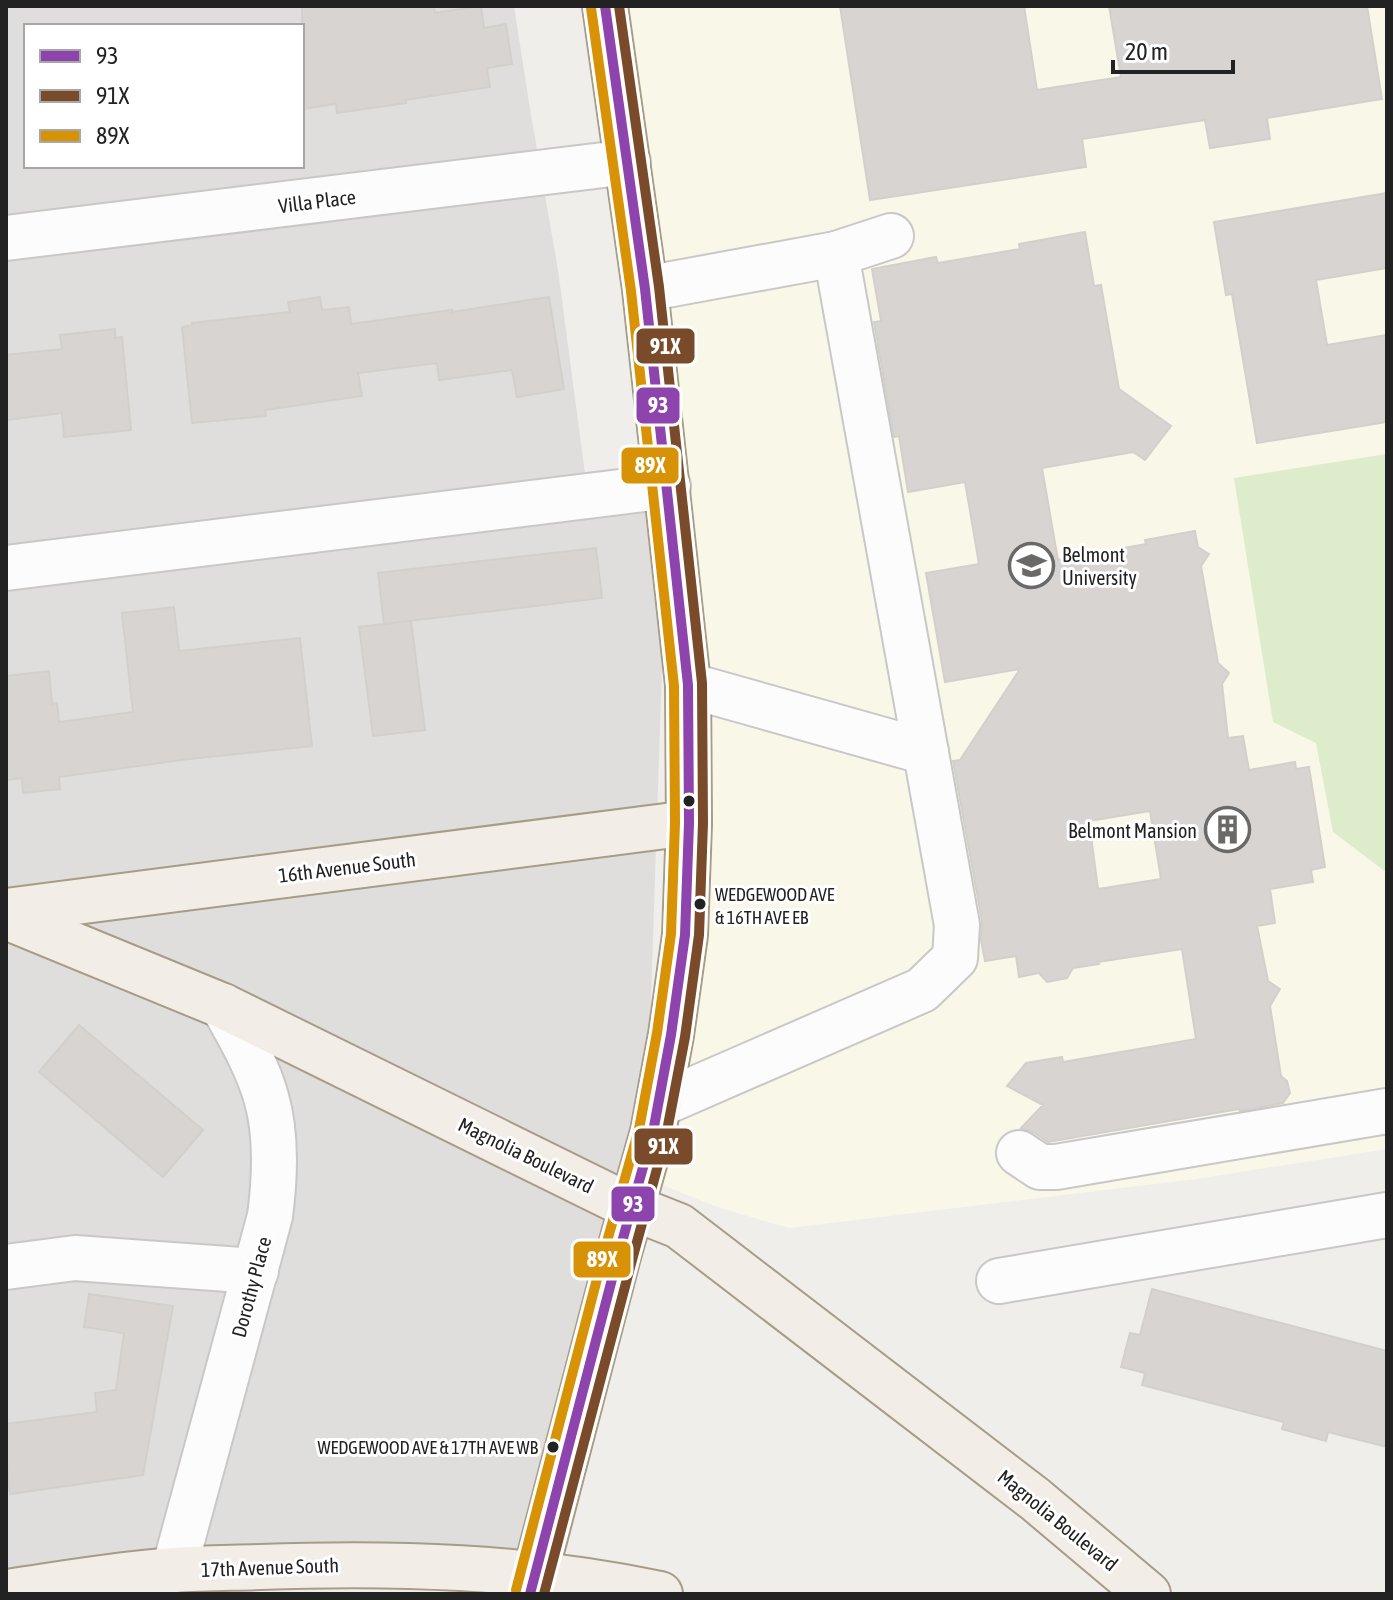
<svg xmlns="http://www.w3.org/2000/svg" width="1393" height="1600" font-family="'Asap Condensed',sans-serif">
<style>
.residential{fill:#dfdedc;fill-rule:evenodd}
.education{fill:#f8f7e8}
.grass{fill:#ddeccb}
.building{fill:#d7d4d2;stroke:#d3d0cc;stroke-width:2;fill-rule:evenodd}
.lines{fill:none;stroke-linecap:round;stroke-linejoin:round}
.minor-casing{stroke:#c9c8c7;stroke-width:48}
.major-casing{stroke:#a79c86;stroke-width:48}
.minor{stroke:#fdfcfc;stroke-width:44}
.major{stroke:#f3ede7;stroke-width:44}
.bus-1-casing{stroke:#fff;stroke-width:16}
.bus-2-casing{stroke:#fff;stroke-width:16}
.bus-3-casing{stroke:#fff;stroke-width:16}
.bus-1{stroke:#8e44ad;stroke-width:10}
.bus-2{stroke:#7a4b2a;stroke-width:10}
.bus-3{stroke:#d79205;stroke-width:10}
.bus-dot{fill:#222;stroke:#fff;stroke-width:3}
.labels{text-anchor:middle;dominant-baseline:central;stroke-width:6;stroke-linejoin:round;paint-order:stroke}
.bus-label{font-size:18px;fill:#222;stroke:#fff;text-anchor:start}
.street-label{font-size:20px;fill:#222;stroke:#fff}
.poi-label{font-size:20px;fill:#222;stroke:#fff;text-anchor:start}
.line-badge{stroke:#fff;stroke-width:3}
.badge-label{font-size:22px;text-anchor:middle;font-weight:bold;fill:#fff}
</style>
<rect width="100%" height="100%" fill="#f0eeeb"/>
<!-- residential -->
<g class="residential">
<path d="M6,6h508l16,103 28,161 28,211 -580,74zM26,26h276v140h-276z"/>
<polygon points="668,486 649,1059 534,1573 6,1594 6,568"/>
</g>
<!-- education -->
<polygon class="education" points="605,6 1387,6 1387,1149 1196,1179 789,1228 717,1207 640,1176 688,685"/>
<!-- grass -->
<polygon class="grass" points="1387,454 1387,873 1333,832 1316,743 1273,722 1234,478"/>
<!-- building -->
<g class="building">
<polygon points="302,6 434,6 435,13 481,6 484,28 506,24 512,64 487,68 490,87 405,100 406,103 337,113 336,104 302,109"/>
<polygon points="840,6 1024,6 1037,90 1121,77 1109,6 1367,6 1382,99 1267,118 1270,139 1210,148 1205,120 1082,139 1086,167 870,200"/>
<polygon points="1387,193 1387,268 1316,280 1327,345 1387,335 1387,422 1257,443 1232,294 1226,295 1214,222"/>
<path d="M1085,232l9,54 7,-1 18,104 52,37 -26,34 -12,-8 -91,16 16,92 88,-16 -1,-4 50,-9 3,16 11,7 -8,12 17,97 11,10 -7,11 6,54 15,-2 6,34 46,-8 1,7 13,-2 16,100 -14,3 2,12 -43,7 5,34 -18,3 11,55 12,8 -10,17 11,70 6,5 3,12 -7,10 -43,8 -1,-2 -191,33 -15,-10 -12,-4 22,-23 -36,-19 19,-23 36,-6 1,5 133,-23 -14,-90 -84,13 1,2 -26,4 -6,10 -20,4 -8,-9 -20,4 -3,-21 -31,5 -4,-21 1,-19 -29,-160 7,-1 60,-91 -75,13 -19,-109 53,-9 -14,-82 -57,10 -9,-56 -5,1 -20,-115 7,-1 -9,-52 64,-12 2,6 82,-14 -1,-5zM1150,811l11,68 -63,10 -9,-68z"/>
<polygon points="320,297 322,310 349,307 351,324 452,310 452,312 549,297 564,389 517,397 512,370 439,380 437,363 358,373 362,396 265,410 266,416 192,423 182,327 192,325 192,323 290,312 288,302"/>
<polygon points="115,329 115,338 122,337 131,430 64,437 62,413 6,420 6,355 62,349 60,335"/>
<polygon points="596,548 602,598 384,624 378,573"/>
<polygon points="174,607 179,651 300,638 312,746 189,759 59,777 60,789 23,793 22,778 6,780 6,676 49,671 52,704 57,703 59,722 133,712 122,613"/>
<polygon points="411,621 425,730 373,736 359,627"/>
<polygon points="79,1025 203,1130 163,1177 39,1072"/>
<polygon points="1152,1289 1387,1351 1387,1447 1328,1432 1326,1441 1282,1429 1284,1422 1142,1385 1145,1373 1121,1367 1130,1333 1140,1335"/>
<polygon points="89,1294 173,1306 143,1475 10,1494 6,1457 6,1424 97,1412 95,1393 116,1390 124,1333 84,1327"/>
</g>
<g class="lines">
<defs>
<g id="minor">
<polyline points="6,238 628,162"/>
<polyline points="645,289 836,254 891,236"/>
<polyline points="6,568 668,486"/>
<polyline points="688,685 926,752"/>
<polyline points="658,1105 922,990 955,958 957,925 836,254"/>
<polyline points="1019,1153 1040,1167 1056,1167 1387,1111"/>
<polyline points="6,1267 75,1258 256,1271"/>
<polyline points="999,1281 1387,1215"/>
<path d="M174,1570l96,-354c5,-38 7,-82 -4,-119 -9,-32 -27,-62 -43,-91"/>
</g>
<g id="major">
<polyline points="6,911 689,823"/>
<polyline points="6,917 223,1006 631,1207 679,1226 1035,1499 1148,1594"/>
<path d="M6,1592c56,-8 113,-18 169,-22 28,-2 57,-2 85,-3 136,-5 266,-1 400,27"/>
<polyline points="530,1594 618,1256 653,1132 671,1035 685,935 689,823 688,685 645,289 605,6"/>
</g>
</defs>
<!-- minor casing -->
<use href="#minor" class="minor-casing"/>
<!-- major casing -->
<use href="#major" class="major-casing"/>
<!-- minor -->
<use href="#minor" class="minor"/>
<!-- major -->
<use href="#major" class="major"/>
<defs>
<polyline id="bus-1" points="530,1594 618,1256 653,1132 671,1035 685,935 689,823 688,685 645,289 605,6"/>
<polyline id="bus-2" points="544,1594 632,1260 666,1136 685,1037 699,935 703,823 702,683 659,287 619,6"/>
<polyline id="bus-3" points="516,1590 604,1252 639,1129 657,1033 671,934 675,823 674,686 631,291 591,8"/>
</defs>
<!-- bus-1 casing -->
<use href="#bus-1" class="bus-1-casing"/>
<!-- bus-2 casing -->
<use href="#bus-2" class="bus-2-casing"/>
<!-- bus-3 casing -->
<use href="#bus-3" class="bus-3-casing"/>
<!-- bus-1 -->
<use href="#bus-1" class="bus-1"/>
<!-- bus-2 -->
<use href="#bus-2" class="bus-2"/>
<!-- bus-3 -->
<use href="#bus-3" class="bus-3"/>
</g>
<!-- icons -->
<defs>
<symbol id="university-ring" viewBox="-11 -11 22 22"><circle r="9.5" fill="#fff" stroke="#6a6968" stroke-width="1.5"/><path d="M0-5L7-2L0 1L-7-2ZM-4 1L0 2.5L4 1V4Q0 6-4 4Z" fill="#6a6968"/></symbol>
<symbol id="building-ring" viewBox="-11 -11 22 22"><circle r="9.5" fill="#fff" stroke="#6a6968" stroke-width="1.5"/><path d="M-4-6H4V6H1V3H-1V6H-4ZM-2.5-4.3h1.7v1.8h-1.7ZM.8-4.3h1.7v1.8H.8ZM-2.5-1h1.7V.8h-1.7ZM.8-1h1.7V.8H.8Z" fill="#6a6968"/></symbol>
</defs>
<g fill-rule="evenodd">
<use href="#university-ring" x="1006" y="540" width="51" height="51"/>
<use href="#building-ring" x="1202" y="804" width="51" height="51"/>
</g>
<!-- markers -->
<g class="bus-dot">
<circle cx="689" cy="801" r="7"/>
<circle cx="700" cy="904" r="7"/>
<circle cx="553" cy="1447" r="7"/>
</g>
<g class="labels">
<!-- bus labels -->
<g class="bus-label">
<text x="715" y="894">WEDGEWOOD AVE<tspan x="715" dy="23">&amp; 16TH AVE EB</tspan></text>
<text x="538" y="1447" text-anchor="end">WEDGEWOOD AVE &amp; 17TH AVE WB</text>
</g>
<!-- street labels -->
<g class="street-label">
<text transform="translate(317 201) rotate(-7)">Villa Place</text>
<text transform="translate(347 867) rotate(-7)">16th Avenue South</text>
<text transform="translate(526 1155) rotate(26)">Magnolia Boulevard</text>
<text transform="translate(251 1287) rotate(-75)">Dorothy Place</text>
<text transform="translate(1058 1520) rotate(39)">Magnolia Boulevard</text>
<text transform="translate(270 1567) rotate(-2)">17th Avenue South</text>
</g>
<!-- poi labels -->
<g class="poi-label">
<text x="1062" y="554">Belmont<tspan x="1062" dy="23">University</tspan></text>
<text x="1197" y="830" text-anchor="end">Belmont Mansion</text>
</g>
</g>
<g class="line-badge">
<rect x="635" y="327" width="61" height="38" rx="8" fill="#7a4b2a"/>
<rect x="635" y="386" width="46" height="39" rx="8" fill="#8e44ad"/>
<rect x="620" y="446" width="60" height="39" rx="8" fill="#d79205"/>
<rect x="633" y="1127" width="61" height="39" rx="8" fill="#7a4b2a"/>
<rect x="610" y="1185" width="46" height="38" rx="8" fill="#8e44ad"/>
<rect x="572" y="1240" width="60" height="39" rx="8" fill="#d79205"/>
</g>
<g class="badge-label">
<text x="665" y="354">91X</text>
<text x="658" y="413">93</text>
<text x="650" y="473">89X</text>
<text x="663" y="1154">91X</text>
<text x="633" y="1212">93</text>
<text x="602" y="1267">89X</text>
</g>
<!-- border -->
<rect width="1393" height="1600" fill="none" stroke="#222222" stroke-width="16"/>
<!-- legend -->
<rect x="24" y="24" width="280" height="144" fill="#ffffff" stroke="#a7a7a7" stroke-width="2"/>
<rect x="40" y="50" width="40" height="12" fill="#8e44ad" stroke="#a7a7a7" stroke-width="2"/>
<text x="96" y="64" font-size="24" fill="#222222">93</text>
<rect x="40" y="90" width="40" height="12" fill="#7a4b2a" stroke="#a7a7a7" stroke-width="2"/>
<text x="96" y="104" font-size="24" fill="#222222">91X</text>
<rect x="40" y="130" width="40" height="12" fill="#d79205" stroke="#a7a7a7" stroke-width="2"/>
<text x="96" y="144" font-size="24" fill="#222222">89X</text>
<!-- scale -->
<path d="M1113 60v12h120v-12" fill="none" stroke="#222222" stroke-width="4"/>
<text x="1125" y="60" font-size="24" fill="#222222" stroke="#ffffff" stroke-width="6" paint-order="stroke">20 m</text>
</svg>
